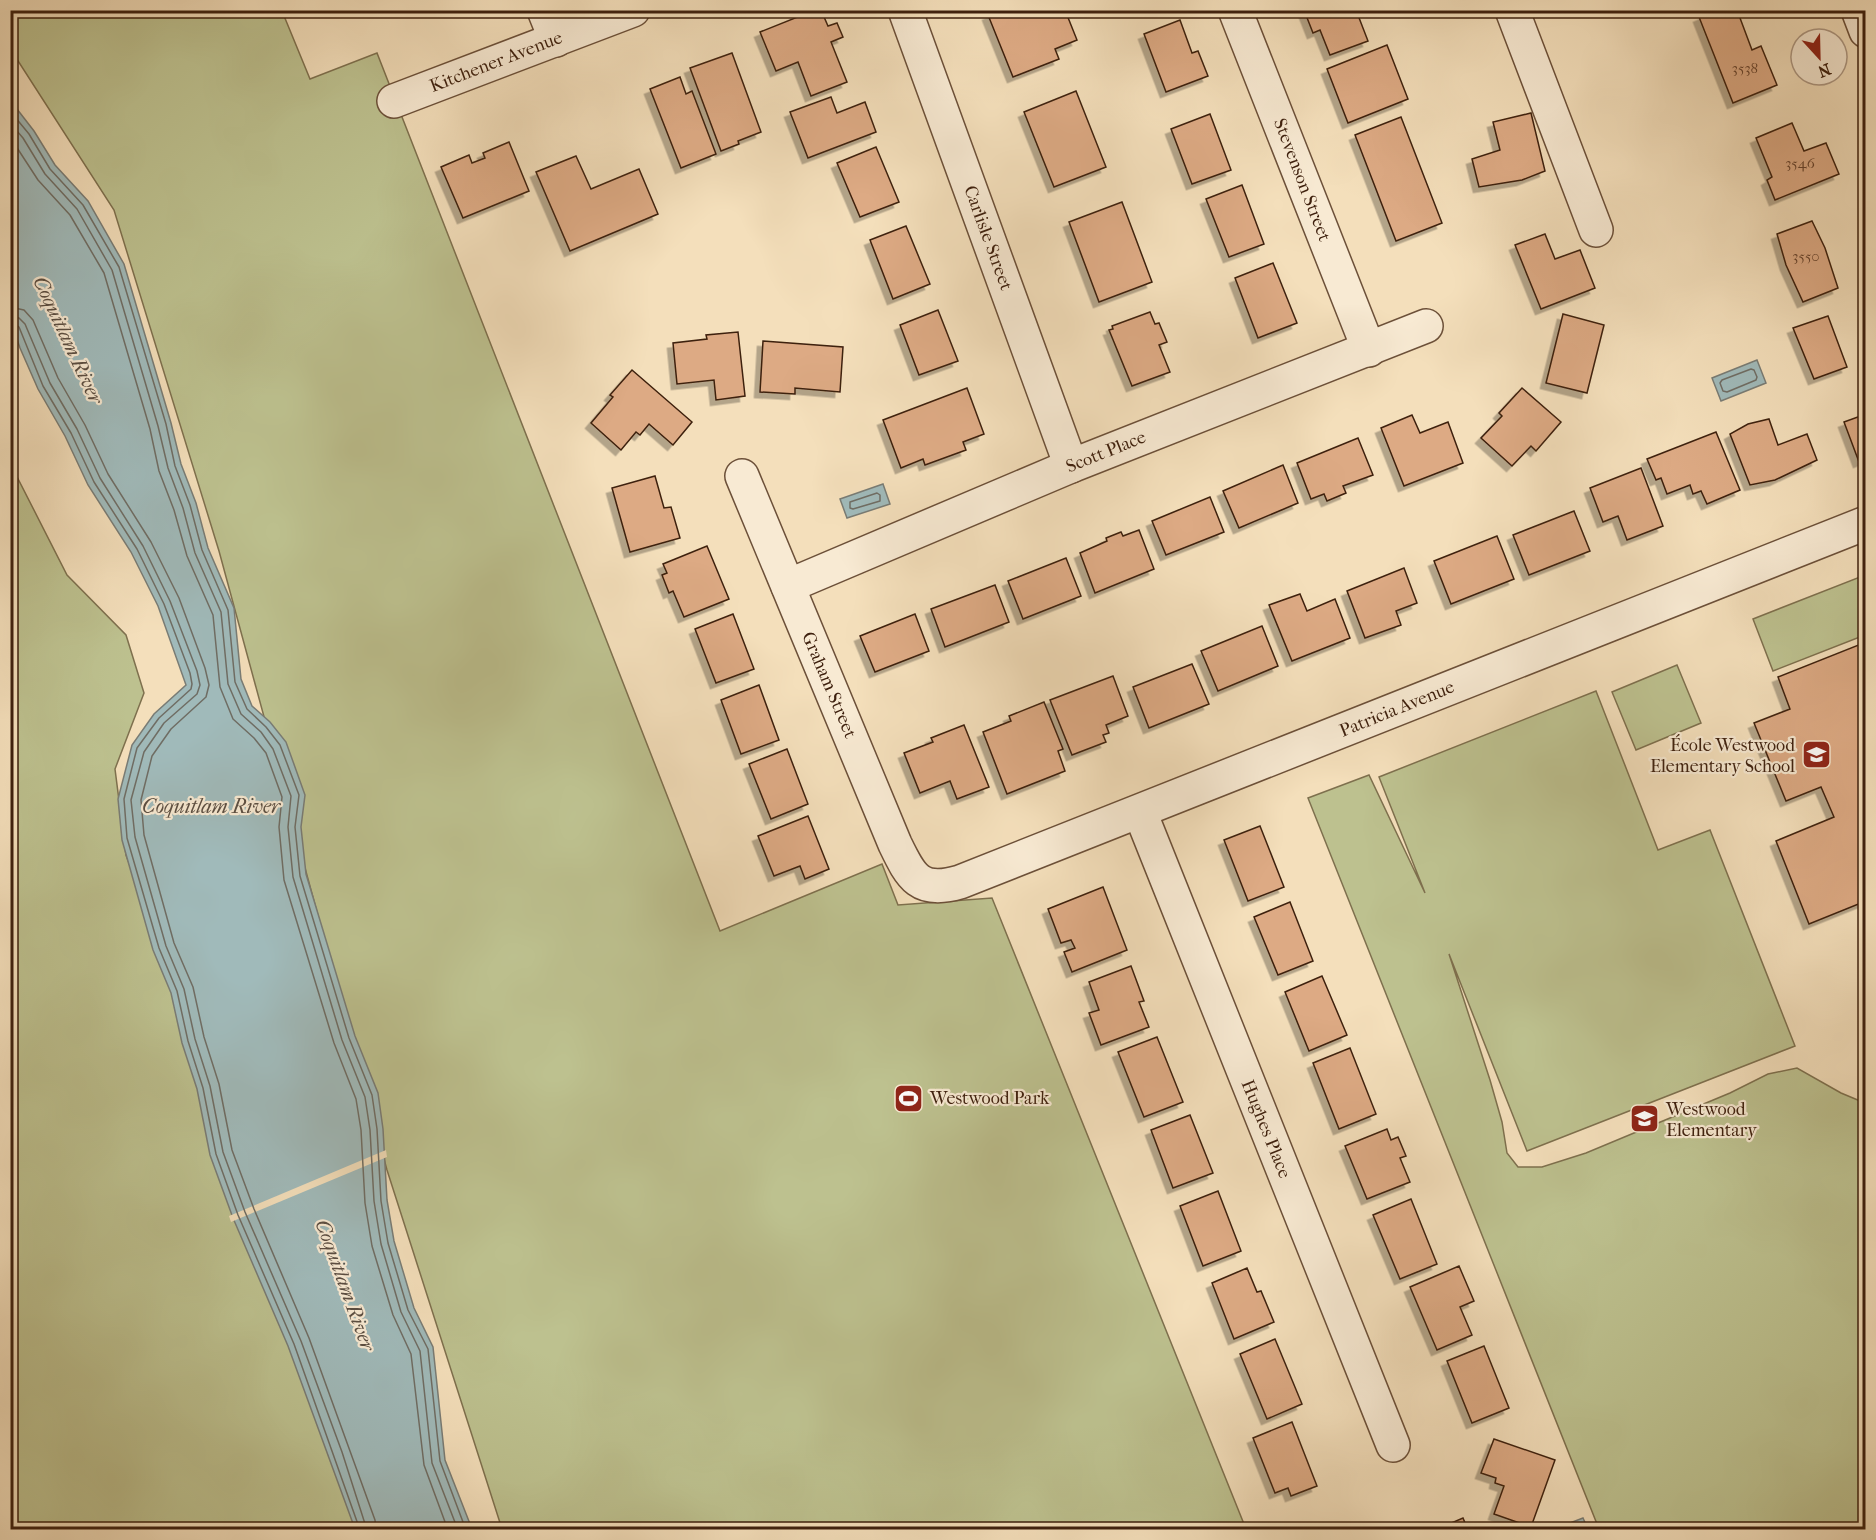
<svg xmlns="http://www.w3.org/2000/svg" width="1876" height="1540" font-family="'IM FELL French Canon',serif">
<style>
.green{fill:#bdc18f;stroke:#7e704e;stroke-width:1.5}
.water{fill:#a0baba;stroke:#797c75;stroke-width:1.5}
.pier{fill:#f4dfbb}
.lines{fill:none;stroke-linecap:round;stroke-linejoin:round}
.shore{stroke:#6f6d64;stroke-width:1.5}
.building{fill:#ddaa84;stroke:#3e200e;stroke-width:1.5;filter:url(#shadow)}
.minor-casing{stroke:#6c5039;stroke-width:36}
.minor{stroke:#f8ead3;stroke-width:33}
.labels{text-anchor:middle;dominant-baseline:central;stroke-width:4.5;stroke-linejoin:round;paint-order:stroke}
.number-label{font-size:15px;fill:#66422c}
.street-label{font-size:18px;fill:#3e200e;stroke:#f8ead3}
.poi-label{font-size:18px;fill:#3e200e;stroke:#f8ead3;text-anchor:start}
.water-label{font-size:20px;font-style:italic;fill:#5b4e42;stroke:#f8ead3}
</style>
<defs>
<filter id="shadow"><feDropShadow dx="-5.5" dy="5.5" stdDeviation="0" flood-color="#0004"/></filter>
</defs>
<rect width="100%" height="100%" fill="#f4dfbb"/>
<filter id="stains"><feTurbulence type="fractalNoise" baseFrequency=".00333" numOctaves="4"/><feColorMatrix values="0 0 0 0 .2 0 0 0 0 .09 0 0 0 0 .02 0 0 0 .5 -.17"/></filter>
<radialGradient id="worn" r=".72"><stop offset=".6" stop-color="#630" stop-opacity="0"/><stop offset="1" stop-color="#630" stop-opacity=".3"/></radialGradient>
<!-- green -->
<g class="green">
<polygon points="10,11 282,11 310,79 377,53 720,931 882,864 898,905 992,898 1246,1529 502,1529 387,1170 219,551 114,210 11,50"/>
<polygon points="10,463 67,575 126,635 144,693 115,769 126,855 227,1129 381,1529 11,1529"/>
<polygon points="1865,575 1865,635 1773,671 1753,619"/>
<polygon points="1677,665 1701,723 1636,750 1612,692"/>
<polygon points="1596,691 1658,850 1710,830 1795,1046 1527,1151 1449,954 1490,1080 1502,1122 1507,1153 1518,1167 1542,1167 1586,1153 1730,1093 1768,1074 1797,1068 1841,1093 1865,1103 1865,1529 1599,1529 1308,798 1369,775 1425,893 1379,777"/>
</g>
<!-- water -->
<g class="water">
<polygon points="10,100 34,131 55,165 88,201 124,264 171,423 181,464 196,503 208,548 234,608 241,679 252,706 270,722 286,742 305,795 301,827 306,874 355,1036 378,1093 383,1129 387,1200 394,1241 414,1308 433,1347 445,1460 472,1529 355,1529 288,1346 233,1218 210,1155 197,1089 182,1043 171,993 153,950 122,840 118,799 132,745 154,714 186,685 158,606 131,552 88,485 65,436 38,389 20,348 11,322"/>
<polygon points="1757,360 1766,383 1721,401 1712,378"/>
<polygon points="883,484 890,504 847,518 840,499"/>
<polygon points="1583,1518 1588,1529 1554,1529"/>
</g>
<!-- pier -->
<polygon class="pier" points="386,1150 387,1157 231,1222 229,1216"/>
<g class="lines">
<!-- shore -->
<g class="shore">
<polyline points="10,111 29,134 50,169 83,205 119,267 166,424 175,466 190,505 202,550 228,610 235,682 247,709 266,727 280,745 299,795 295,827 300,876 349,1038 372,1095 377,1129 381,1201 388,1243 408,1310 428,1349 440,1461 466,1530"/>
<polyline points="10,123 23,138 45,174 77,209 112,270 158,426 168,468 183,508 195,553 221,612 228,684 241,714 261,732 273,749 291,796 288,827 293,877 342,1040 365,1097 370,1130 374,1201 381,1244 401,1312 420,1351 432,1463 458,1530"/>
<polyline points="10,137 38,180 70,215 104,273 150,429 159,471 174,510 187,556 213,615 220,687 233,719 254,738 266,753 282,797 279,827 284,880 334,1043 356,1099 361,1130 365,1203 372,1246 393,1315 411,1354 424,1465 448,1530"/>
<polyline points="10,307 24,310 33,320 58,378 85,425 108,474 151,542 179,598 205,668 209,685 206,697 171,729 152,756 141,800 144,835 174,943 193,987 204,1037 219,1084 232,1150 254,1209 309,1338 375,1520 376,1530"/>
<polyline points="10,316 19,318 25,324 50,383 77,429 100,478 143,546 170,601 197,671 200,685 197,694 164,723 144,752 131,800 135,837 166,946 184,989 195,1039 210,1086 223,1152 245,1212 301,1341 342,1452 367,1530"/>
<polyline points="10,323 15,324 19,327 43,386 71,433 94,482 137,549 164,604 190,673 192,684 191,689 159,718 137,748 124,799 127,838 159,948 177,991 188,1041 203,1088 216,1154 238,1215 294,1344 360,1530"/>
<polygon points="1751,369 1754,370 1757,377 1756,380 1727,392 1723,391 1720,383 1722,380"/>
<polygon points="877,493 880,495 880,501 853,509 850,508 850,502"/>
</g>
</g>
<!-- building -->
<g class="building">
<polygon points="815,10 821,10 828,26 837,23 843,37 831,42 847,82 811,96 798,62 776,71 760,32"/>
<polygon points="1000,10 1065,10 1077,40 1055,49 1059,59 1013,77 988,15"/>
<polygon points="1304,10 1356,10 1368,41 1330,55 1320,30 1313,33"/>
<polygon points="1715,10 1737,10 1752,50 1761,46 1777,85 1733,103 1699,17"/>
<polygon points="1180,20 1192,53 1198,51 1208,76 1166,92 1144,34"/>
<polygon points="1387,45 1408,99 1348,123 1327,69"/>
<polygon points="732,53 761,132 738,141 739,144 721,151 690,68"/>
<polygon points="680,77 686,94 692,91 716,154 681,168 650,89"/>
<polygon points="1076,91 1106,167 1054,187 1024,112"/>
<polygon points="831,97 837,113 865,102 876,132 808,158 790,112"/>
<polygon points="1531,113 1545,171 1522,180 1479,187 1472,159 1500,150 1493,122"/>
<polygon points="1210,114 1231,170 1192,184 1171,129"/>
<polygon points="1401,117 1442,223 1396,241 1355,135"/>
<polygon points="1792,123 1804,151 1826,143 1839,174 1775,200 1767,180 1772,177 1756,138"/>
<polygon points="509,142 529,191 463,218 441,167 469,155 472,163 485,158 483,153"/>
<polygon points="876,147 899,202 860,217 837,163"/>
<polygon points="576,156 591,189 639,169 658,214 570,251 536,172"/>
<polygon points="1242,185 1264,244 1229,257 1206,199"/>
<polygon points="1122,202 1152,282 1099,302 1069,222"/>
<polygon points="1812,221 1825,248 1838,288 1803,302 1786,265 1777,234"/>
<polygon points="906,226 930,284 893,299 870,240"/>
<polygon points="1545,234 1555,259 1580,250 1595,288 1541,309 1515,245"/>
<polygon points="1273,263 1297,323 1258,338 1235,278"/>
<polygon points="938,310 958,361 919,375 900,325"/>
<polygon points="1150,312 1155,324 1159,323 1167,342 1159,345 1170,372 1132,386 1109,330 1113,329 1112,326"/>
<polygon points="1563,314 1604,325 1587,393 1546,383"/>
<polygon points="1828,316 1847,367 1814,379 1793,328"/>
<polygon points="738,332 745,396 716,400 714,380 677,384 673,343 707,339 706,335"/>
<polygon points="763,341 843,347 840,392 795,388 795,394 760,392"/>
<polygon points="632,370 692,422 673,445 649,424 640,435 636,432 621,450 591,423 613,397 610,395"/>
<polygon points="967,388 984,434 963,442 966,450 925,465 923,459 901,468 883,420"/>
<polygon points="1522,388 1561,422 1536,451 1531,446 1512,466 1481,438 1502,416 1499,413"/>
<polygon points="1866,414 1866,459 1859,462 1844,422"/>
<polygon points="1412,415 1420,433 1448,422 1463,463 1404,486 1381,428"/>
<polygon points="1769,419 1778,445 1807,434 1817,460 1775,480 1750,485 1730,434 1748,424"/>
<polygon points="1716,432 1740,490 1707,504 1701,491 1693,494 1690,485 1667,494 1661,478 1656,480 1647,459"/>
<polygon points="1358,438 1373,475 1343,486 1346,493 1327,501 1324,494 1311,499 1297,463"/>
<polygon points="1283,465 1298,503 1239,528 1223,491"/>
<polygon points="1641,468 1663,526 1627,540 1618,516 1603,522 1590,488"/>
<polygon points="655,476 664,508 671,507 680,538 630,552 612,488"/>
<polygon points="1210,497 1224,532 1166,555 1152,521"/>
<polygon points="1574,511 1590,551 1529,575 1513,535"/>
<polygon points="1139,530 1154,569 1095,593 1080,553 1107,541 1106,538 1121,532 1123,536"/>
<polygon points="1497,536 1514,579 1451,604 1434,561"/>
<polygon points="707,546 729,599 684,617 673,591 669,593 662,575 667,573 663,564"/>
<polygon points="1066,558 1081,596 1023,619 1008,581"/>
<polygon points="1404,568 1417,603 1396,611 1401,625 1365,638 1347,591"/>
<polygon points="995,585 1009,622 945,647 931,609"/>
<polygon points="1300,594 1307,611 1335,599 1350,638 1292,661 1269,605"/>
<polygon points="733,614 754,669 716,683 695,629"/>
<polygon points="915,614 929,651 875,672 860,636"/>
<polygon points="1262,626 1278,666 1218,691 1201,651"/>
<polygon points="1866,642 1866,901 1809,924 1776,841 1834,817 1821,787 1786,801 1754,723 1790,709 1778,677"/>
<polygon points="1192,664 1209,704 1149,728 1133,687"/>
<polygon points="1113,676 1128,716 1106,725 1109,733 1103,735 1106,742 1072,755 1050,700"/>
<polygon points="759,685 779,740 741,754 721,700"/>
<polygon points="1044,702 1063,749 1058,751 1065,771 1007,794 983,732 1011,721 1009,716"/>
<polygon points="964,725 989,787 957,799 950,781 920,793 904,753 933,742 931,738"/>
<polygon points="787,749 808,804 771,819 749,764"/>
<polygon points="808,816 829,869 805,879 800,866 774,876 758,836"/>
<polygon points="1260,826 1284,887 1248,901 1224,840"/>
<polygon points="1103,887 1127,950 1072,972 1064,952 1075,948 1071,940 1061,943 1048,909"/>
<polygon points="1290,902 1313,961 1278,975 1254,917"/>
<polygon points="1131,966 1144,1001 1139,1002 1149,1027 1101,1045 1089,1013 1099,1010 1089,982"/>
<polygon points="1322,976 1347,1035 1309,1051 1285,992"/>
<polygon points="1157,1037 1183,1102 1144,1117 1118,1052"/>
<polygon points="1350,1048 1376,1114 1339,1129 1313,1063"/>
<polygon points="1190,1115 1213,1173 1173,1188 1151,1130"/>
<polygon points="1387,1129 1391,1140 1398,1137 1406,1156 1400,1158 1410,1182 1367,1199 1345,1146"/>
<polygon points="1218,1191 1241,1251 1203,1266 1180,1206"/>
<polygon points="1411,1199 1437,1264 1400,1279 1373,1215"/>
<polygon points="1459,1266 1474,1301 1460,1307 1472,1335 1437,1350 1410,1287"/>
<polygon points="1247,1268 1257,1292 1261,1291 1274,1322 1234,1339 1212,1283"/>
<polygon points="1275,1339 1302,1404 1267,1419 1240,1354"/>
<polygon points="1484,1346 1509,1408 1472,1423 1447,1361"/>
<polygon points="1292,1422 1317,1486 1291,1496 1288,1488 1275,1493 1253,1438"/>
<polygon points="1494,1439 1555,1460 1531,1527 1494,1514 1504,1486 1495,1483 1496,1478 1481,1473"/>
<polygon points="1463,1518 1468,1530 1435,1530"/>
</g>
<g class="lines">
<defs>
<g id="minor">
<polyline points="544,10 556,40"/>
<polyline points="905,10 1071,466"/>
<polyline points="1235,10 1369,350"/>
<polyline points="1512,10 1596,230"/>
<polyline points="1858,10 1866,31"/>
<polyline points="394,101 633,10"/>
<path d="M742,476l153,368c16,33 24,50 65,38l906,-359"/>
<polyline points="788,586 1071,466 1426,326"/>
<polyline points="1140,812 1393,1445"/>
</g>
</defs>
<!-- minor casing -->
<use href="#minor" class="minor-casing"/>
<!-- minor -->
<use href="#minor" class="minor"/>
</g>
<!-- icons -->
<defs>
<symbol id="school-square" viewBox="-11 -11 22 22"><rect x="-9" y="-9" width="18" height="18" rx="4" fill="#8f2418" stroke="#f8ead3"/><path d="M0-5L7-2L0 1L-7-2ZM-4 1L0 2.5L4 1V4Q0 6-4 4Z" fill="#fff"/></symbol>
<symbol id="stadium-square" viewBox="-11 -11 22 22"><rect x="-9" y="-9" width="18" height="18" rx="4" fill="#8f2418" stroke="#f8ead3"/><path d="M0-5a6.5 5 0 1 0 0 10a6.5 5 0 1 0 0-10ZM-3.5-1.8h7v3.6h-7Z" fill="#fff"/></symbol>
</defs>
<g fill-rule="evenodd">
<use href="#school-square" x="1800" y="738" width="33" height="33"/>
<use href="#stadium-square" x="892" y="1082" width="33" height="33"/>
<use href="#school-square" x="1628" y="1102" width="33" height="33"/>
</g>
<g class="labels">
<!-- number labels -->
<g class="number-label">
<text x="1745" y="68">3538</text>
<text x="1800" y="163">3546</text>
<text x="1806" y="256">3550</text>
</g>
<!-- street labels -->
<g class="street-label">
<text transform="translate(496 62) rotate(-21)">Kitchener Avenue</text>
<text transform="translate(1302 180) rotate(69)">Stevenson Street</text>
<text transform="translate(988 238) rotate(70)">Carlisle Street</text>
<text transform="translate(1106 452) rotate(-22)">Scott Place</text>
<text transform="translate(829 685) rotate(67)">Graham Street</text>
<text transform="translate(1397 709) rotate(-22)">Patricia Avenue</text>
<text transform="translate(1266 1129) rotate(68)">Hughes Place</text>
</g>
<!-- poi labels -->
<g class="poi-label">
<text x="1795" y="745" text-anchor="end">École Westwood<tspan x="1795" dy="21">Elementary School</tspan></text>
<text x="930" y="1098">Westwood Park</text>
<text x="1666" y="1109">Westwood<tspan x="1666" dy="21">Elementary</tspan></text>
</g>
<!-- water labels -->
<g class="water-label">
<text transform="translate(68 340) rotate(65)">Coquitlam River</text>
<text x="211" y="806">Coquitlam River</text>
<text transform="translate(345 1285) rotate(70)">Coquitlam River</text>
</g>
</g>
<!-- margin -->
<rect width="1876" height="1540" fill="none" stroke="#f4dfbb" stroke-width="36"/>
<rect x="12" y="12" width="1852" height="1516" fill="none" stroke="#3e200e" stroke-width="3"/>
<rect x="18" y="18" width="1840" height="1504" fill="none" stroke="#3e200e" stroke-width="1.5"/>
<!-- north arrow -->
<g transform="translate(1819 57) rotate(158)"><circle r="28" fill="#f8ead3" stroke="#ae9984" stroke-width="1.5"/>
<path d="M0-4.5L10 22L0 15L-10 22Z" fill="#8f2418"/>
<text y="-9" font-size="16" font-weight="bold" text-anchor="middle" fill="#3e200e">N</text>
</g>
<rect width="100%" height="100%" filter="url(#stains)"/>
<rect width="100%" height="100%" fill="url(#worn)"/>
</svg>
